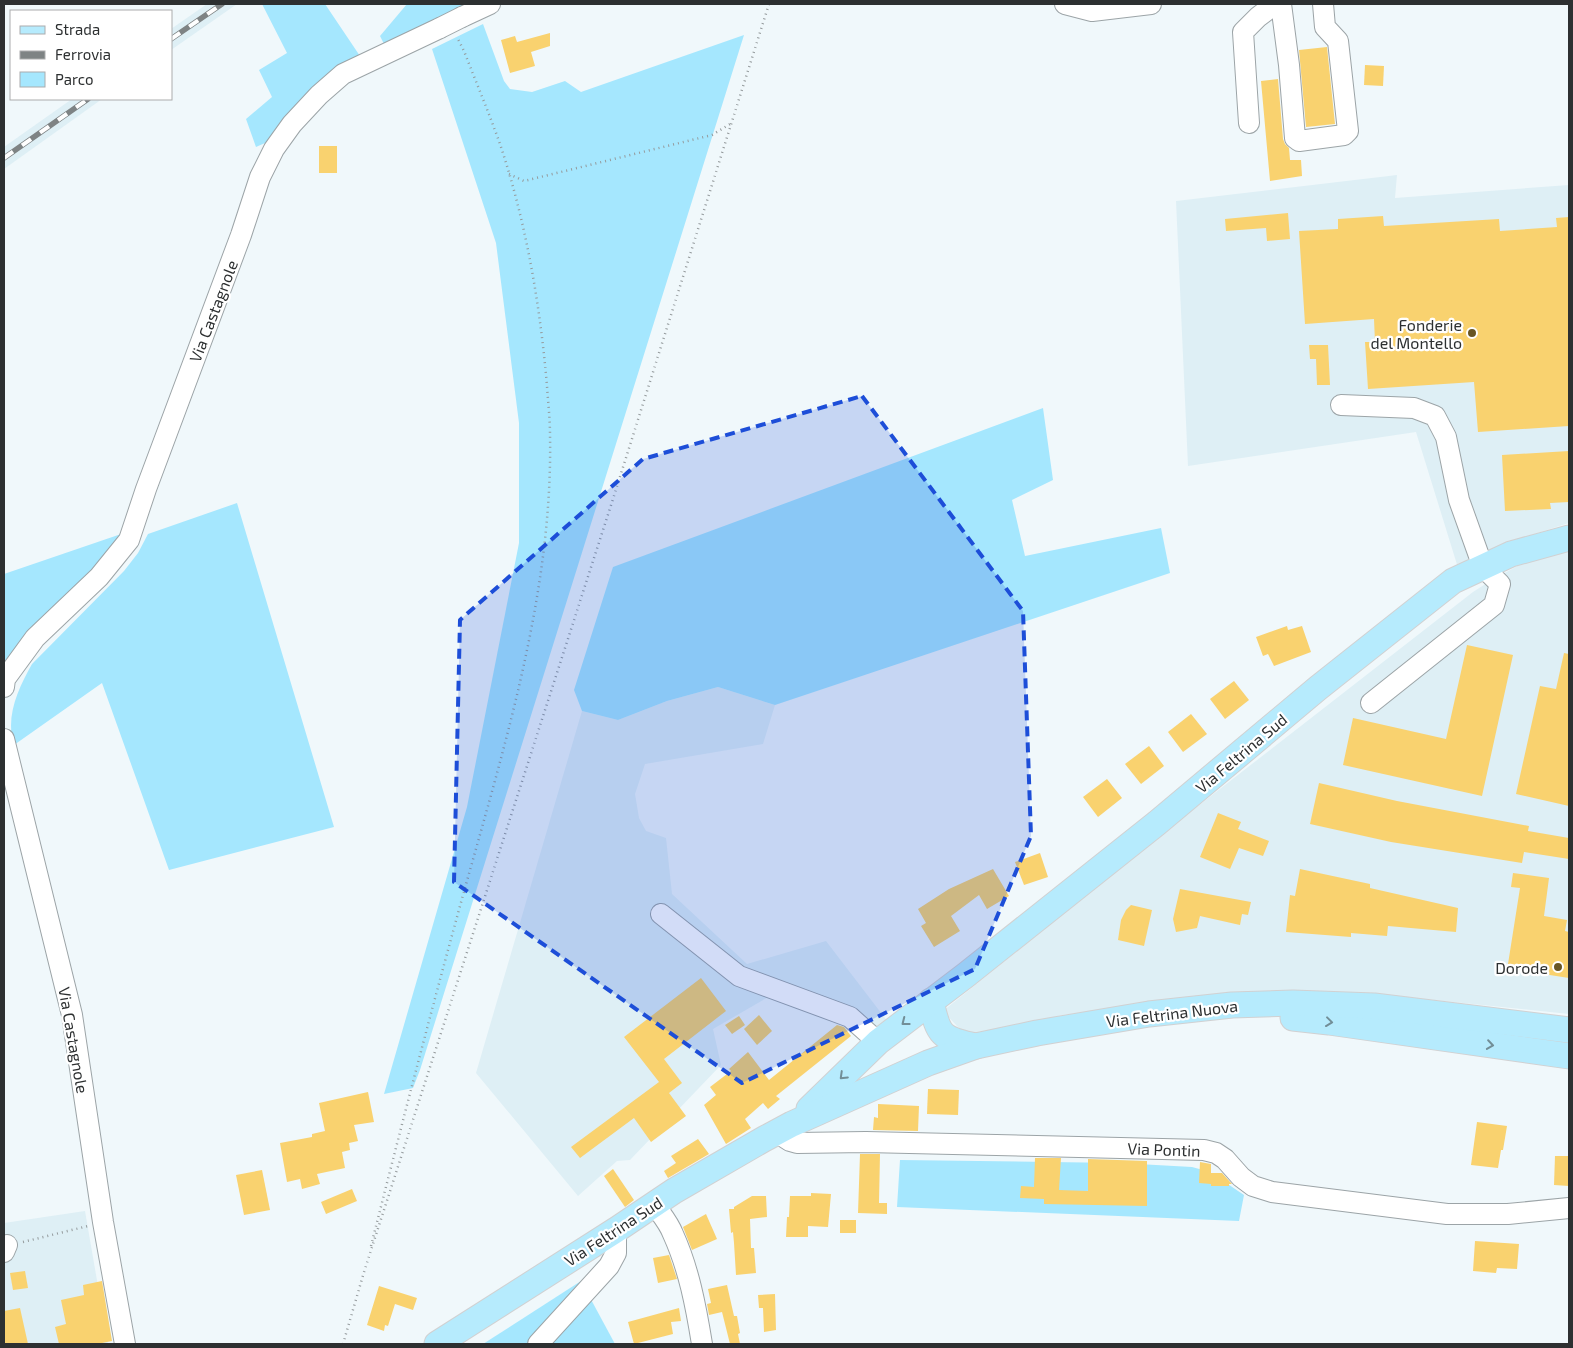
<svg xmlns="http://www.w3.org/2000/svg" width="1573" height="1348" font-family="'Exo 2',sans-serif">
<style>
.built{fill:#deeff5}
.green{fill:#a5e7fe}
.building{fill:#f9d26f}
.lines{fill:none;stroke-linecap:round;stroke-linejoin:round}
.minor-casing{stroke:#9ca4a7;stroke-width:22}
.major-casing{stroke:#d1d1d2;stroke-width:27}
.path{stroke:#959b9d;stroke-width:2.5;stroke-dasharray:1 4;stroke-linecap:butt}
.minor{stroke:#fff;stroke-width:20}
.major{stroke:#b6ebfd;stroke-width:25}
.rail-casing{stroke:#7e8384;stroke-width:5.5}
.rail{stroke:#fff;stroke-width:4;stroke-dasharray:11;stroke-linecap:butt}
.minor-bridge-casing{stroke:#9ca4a7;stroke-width:22;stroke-linecap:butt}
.minor-bridge{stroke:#fff;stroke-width:20}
.oneway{stroke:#728e97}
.marked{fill:#1d4ed8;fill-opacity:0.2;stroke:#1d4ed8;stroke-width:4;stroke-dasharray:10 6;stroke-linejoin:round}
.poi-dot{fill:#685523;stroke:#fff;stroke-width:2}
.labels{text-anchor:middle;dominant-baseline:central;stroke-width:4.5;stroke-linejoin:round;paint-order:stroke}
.street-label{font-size:16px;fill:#2d3031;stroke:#fff}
.poi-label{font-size:16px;fill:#2d3031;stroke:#fff;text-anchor:end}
</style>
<rect width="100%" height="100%" fill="#f0f8fb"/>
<!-- built -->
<g class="built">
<polygon points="207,4 237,4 171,50 171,29"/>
<polygon points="72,99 102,99 4,169 4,147"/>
<polygon points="1397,175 1395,198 1569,185 1569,523 1509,542 1459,571 1416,432 1188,466 1176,201"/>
<polygon points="1569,549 1569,1014 1414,998 1330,992 1145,1004 1062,1015 969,1039 943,1011 1171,827 1473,592 1487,583 1519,565"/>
<polygon points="718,687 775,705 763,744 645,764 635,794 639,818 646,831 666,838 672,894 747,964 826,941 888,1022 867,1039 782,989 713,1029 721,1065 630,1160 617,1161 578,1196 476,1073 582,711 618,720 667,701"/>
<polygon points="85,1211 108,1344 4,1344 4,1223"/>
</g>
<!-- green -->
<g class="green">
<polygon points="262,4 325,4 362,59 274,139 256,147 246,119 272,97 259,70 287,53"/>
<polygon points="407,4 473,4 386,48 380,36"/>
<polygon points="483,24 504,81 510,89 532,92 565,81 581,92 744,35 420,1070 413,1088 384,1094 467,807 519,543 519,423 496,243 432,49"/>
<polygon points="1043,408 1053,480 1012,500 1025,556 1161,528 1170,573 775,705 718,687 667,701 618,720 582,711 574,690 613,567"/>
<path d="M237,503l97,324 -165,43 -67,-187 -88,62c-9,-28 4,-56 18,-81l92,-93 14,-18 10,-19z"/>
<polygon points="124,533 4,671 4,574"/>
<path d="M900,1160l220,3 72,4c20,4 35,17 52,28l-5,26 -342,-14z"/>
<polygon points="581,1281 615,1344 483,1344"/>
</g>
<!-- building -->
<g class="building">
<polygon points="550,33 550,46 531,52 535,66 510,73 501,40 515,36 517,42"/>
<polygon points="1327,47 1335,124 1306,127 1299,50"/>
<polygon points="1365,65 1384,66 1383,86 1364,85"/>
<polygon points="1278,79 1283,139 1285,144 1289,148 1290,160 1301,160 1302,176 1270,181 1261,81"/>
<rect x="319" y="146" width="18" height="27"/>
<polygon points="1288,213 1290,239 1267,241 1266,228 1226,231 1225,219"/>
<polygon points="1383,216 1384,226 1499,219 1500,231 1557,227 1556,218 1569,217 1569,426 1478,432 1474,382 1368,389 1365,342 1375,342 1374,319 1305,324 1299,231 1338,229 1338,219"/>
<polygon points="1309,345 1328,345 1330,385 1317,385 1316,359 1310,359"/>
<polygon points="1569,451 1569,502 1550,503 1551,509 1505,511 1502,455"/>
<polygon points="1287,626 1288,630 1302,626 1311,652 1274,666 1268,654 1263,656 1256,637"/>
<polygon points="1467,645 1513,655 1482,796 1343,765 1353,718 1446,739"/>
<polygon points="1564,653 1569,654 1569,806 1516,794 1540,686 1556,689"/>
<polygon points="1234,681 1249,700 1225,719 1210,699"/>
<polygon points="1191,714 1207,734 1183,752 1168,732"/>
<polygon points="1149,746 1164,766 1141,784 1125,764"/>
<polygon points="1107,779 1122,798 1098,817 1083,797"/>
<polygon points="1319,783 1397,801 1529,826 1528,831 1569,838 1569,859 1524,852 1522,863 1391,842 1310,824"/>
<polygon points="1218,813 1241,822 1238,829 1269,841 1263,856 1239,848 1230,869 1200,857"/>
<polygon points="1040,853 1048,877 1024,885 1015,862"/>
<polygon points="993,869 1009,896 987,909 979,895 951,916 960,931 934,947 921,926 926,923 918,909 949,889"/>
<polygon points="1300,869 1370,884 1370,888 1458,908 1456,932 1388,926 1387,936 1351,933 1351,937 1286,932 1290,895 1295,896"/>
<polygon points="1513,873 1549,878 1544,916 1567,920 1565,931 1569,932 1569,978 1511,969 1508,964 1520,888 1511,887"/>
<polygon points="1180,889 1251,902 1248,915 1242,914 1240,925 1200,916 1197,928 1176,932 1173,919"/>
<polygon points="1131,905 1152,910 1144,946 1118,940 1121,920 1126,910"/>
<polygon points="701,978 726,1011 664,1059 682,1083 669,1093 686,1116 651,1142 634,1118 580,1158 571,1147 659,1082 624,1037"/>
<polygon points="759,1015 772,1031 757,1045 744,1029"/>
<polygon points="739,1016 745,1025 732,1034 725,1025"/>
<polygon points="837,1025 844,1027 851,1036 776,1096 780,1099 768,1109 763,1103 745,1119 751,1128 726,1144 704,1105 716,1095 710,1087 731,1071 729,1069 748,1052 769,1080"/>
<polygon points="928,1089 959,1090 958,1115 927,1114"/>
<polygon points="368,1092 374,1122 354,1125 358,1141 349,1143 350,1150 342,1152 345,1168 317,1174 320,1184 302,1189 300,1179 287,1182 280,1143 312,1137 312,1134 325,1131 319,1103"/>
<polygon points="878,1104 919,1106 918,1131 873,1130 874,1117 878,1118"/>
<polygon points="1477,1122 1507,1126 1503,1150 1501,1150 1498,1168 1471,1165"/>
<polygon points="698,1139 709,1154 668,1178 664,1171 676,1163 671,1156"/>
<polygon points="860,1154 880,1154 879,1203 887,1203 887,1214 858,1213"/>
<polygon points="1555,1156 1569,1156 1569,1186 1554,1185"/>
<polygon points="1035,1158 1061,1158 1059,1190 1088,1191 1088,1159 1147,1161 1147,1206 1044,1204 1044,1199 1020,1198 1021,1186 1034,1187"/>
<polygon points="1200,1162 1211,1164 1211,1173 1222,1173 1232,1184 1229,1184 1229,1186 1211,1186 1211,1184 1199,1183"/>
<polygon points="613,1169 634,1200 625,1207 604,1176"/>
<polygon points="262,1170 270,1210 244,1215 236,1175"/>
<polygon points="352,1189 357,1201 326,1214 321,1202"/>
<polygon points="811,1193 831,1194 828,1227 808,1226 808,1237 786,1237 787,1217 789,1217 790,1196 811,1196"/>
<polygon points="752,1196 766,1196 767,1217 750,1219 751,1248 754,1248 756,1273 736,1275 734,1243 733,1232 731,1233 729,1209 734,1209 734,1207"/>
<polygon points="706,1214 717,1239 692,1250 683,1227"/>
<rect x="840" y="1220" width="16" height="13"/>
<polygon points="1475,1241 1519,1244 1517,1269 1497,1268 1496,1273 1473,1271"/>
<polygon points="669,1255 677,1279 658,1283 653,1258"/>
<polygon points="25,1271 28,1288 13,1290 10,1273"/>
<polygon points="102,1281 112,1341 97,1344 59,1344 55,1327 66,1324 61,1300 84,1295 83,1285"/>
<polygon points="727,1285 734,1316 737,1316 740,1333 738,1334 740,1344 730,1344 722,1312 709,1315 707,1304 711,1303 708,1289"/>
<polygon points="379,1286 417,1298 413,1310 395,1304 388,1326 385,1325 384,1331 367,1325"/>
<polygon points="775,1294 776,1330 764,1332 763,1308 759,1308 758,1295"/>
<polygon points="20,1308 28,1344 4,1344 4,1311"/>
<polygon points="679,1308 681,1321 671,1322 673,1334 634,1344 628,1322"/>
</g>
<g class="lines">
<defs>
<g id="minor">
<polyline points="1065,4 1092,11 1151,4"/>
<polyline points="1281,4 1289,65 1295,138 1299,141 1344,135 1348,131 1338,41 1325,27 1323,4"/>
<polyline points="462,17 490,4"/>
<polyline points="1249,123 1243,32 1258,17 1275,4"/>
<polyline points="1341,405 1414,408 1435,416 1446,437 1459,500 1483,567 1500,584 1494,605 1371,703"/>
<polyline points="4,687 5,679 35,638 99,577 129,540 146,489 241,235 260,177 274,149 292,124 319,95 343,74 440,28"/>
<polyline points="4,739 72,1015 103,1222 125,1344"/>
<polyline points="661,914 739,976 850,1017 878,1042"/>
<polyline points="776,1132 790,1141 797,1143 866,1142 1204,1150 1216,1153 1225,1159 1241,1177 1253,1186 1272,1192 1447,1214 1508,1214 1569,1208"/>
<path d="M654,1204c7,10 15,19 19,30 16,35 23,73 29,110"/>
<polyline points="4,1252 7,1245"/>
<polyline points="538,1344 609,1266 616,1253 616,1230"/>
</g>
<g id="major">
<path d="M931,1001c7,34 10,38 45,45"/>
<polyline points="1293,1018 1329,1022 1569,1056"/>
<polyline points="809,1109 878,1042 966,975 1157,823 1318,688 1453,581 1511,554 1569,538"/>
<polyline points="437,1344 616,1230 674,1191 764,1139 792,1124 928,1063 976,1046 1037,1033 1149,1014 1232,1005 1293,1003 1374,1006 1569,1030"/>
</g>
</defs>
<!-- minor casing -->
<use href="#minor" class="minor-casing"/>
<!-- major casing -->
<use href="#major" class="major-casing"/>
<!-- path -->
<g class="path">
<polyline points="509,174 524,181 712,135 730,124"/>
<polyline points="23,1242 88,1226"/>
<path d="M371,1246c30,-119 61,-239 94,-358 41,-147 88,-299 85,-453 0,-17 -2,-33 -3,-49 -7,-82 -21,-164 -47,-242 -11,-31 -24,-62 -36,-93l-7,-14"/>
<polyline points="343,1344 364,1272 613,499 769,4"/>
</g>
<!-- minor -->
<use href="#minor" class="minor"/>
<!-- major -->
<use href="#major" class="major"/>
<defs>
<g id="rail">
<polyline points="171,39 222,4"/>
<polyline points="4,158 88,99"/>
</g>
</defs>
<!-- rail casing -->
<use href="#rail" class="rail-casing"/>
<!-- rail -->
<use href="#rail" class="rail"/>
<defs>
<polyline id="minor-bridge" points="440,28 462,17"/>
</defs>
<!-- minor-bridge casing -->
<use href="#minor-bridge" class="minor-bridge-casing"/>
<!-- minor-bridge -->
<use href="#minor-bridge" class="minor-bridge"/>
</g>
<!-- one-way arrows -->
<defs><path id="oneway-chevron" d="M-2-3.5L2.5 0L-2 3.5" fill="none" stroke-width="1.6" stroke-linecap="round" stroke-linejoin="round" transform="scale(1.25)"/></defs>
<g class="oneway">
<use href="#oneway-chevron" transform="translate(905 1022) rotate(142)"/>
<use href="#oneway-chevron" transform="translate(1329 1022) rotate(7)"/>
<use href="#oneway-chevron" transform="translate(1490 1045) rotate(8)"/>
<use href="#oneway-chevron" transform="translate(843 1076) rotate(136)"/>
</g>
<!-- marked area -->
<path class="marked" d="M862,396l161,215 8,225 -56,133 -233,114 -288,-201 6,-262 183,-161z"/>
<!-- markers -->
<g class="poi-dot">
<circle cx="1472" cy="333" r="5"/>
<circle cx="1558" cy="967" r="5"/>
</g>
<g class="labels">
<!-- street labels -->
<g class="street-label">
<text transform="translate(213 311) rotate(-69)">Via Castagnole</text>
<text transform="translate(1241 753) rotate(-40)">Via Feltrina Sud</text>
<text transform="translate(1172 1013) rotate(-7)">Via Feltrina Nuova</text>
<text transform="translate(74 1040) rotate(80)">Via Castagnole</text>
<text transform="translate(1164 1149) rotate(2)">Via Pontin</text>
<text transform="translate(613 1231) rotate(-33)">Via Feltrina Sud</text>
</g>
<!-- poi labels -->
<g class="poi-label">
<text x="1462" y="324">Fonderie<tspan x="1462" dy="18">del Montello</tspan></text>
<text x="1548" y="967">Dorode</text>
</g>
</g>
<!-- border -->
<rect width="1573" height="1348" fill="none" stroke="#2d3031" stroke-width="10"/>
<!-- legend -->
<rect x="10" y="10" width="162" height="90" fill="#ffffff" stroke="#abacad"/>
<rect x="20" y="26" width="25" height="8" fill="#b6ebfd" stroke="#abacad"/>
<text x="55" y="35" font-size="15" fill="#2d3031">Strada</text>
<rect x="20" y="51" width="25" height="8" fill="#7e8384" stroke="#abacad"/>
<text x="55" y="60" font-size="15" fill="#2d3031">Ferrovia</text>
<rect x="20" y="72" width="25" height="15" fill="#a5e7fe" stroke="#abacad"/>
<text x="55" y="85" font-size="15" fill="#2d3031">Parco</text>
</svg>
